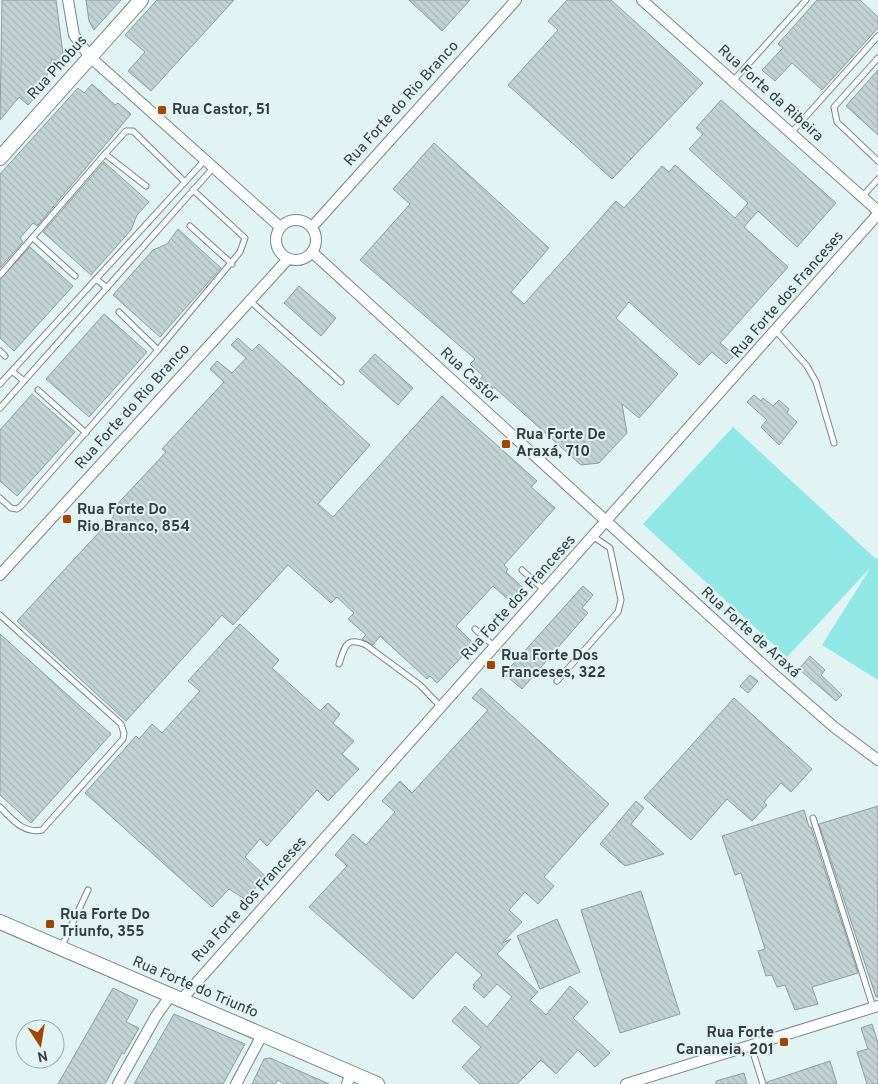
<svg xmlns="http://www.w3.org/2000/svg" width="878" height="1084" font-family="Overpass,sans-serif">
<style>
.pitch{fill:#91e6e6}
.building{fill:url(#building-back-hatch);stroke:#8d9d9d}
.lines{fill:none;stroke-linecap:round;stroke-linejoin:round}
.service-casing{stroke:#768686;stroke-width:7}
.minor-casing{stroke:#768686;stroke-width:12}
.tertiary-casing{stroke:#768686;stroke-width:16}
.service{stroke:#fff;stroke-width:5}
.minor{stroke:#fff;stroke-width:10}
.tertiary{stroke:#fff;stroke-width:14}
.poi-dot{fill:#a54400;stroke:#e2f3f3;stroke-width:2}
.labels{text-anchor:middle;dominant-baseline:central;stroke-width:4;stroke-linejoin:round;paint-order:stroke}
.street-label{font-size:15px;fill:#363c3c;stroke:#e2f3f3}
.poi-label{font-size:15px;font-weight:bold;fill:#363c3c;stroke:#e2f3f3;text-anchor:start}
</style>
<defs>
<pattern id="building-back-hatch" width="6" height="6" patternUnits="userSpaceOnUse" patternTransform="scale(1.25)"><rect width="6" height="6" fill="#c3d3d3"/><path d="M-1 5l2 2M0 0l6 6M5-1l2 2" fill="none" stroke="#a8b6b6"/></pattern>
</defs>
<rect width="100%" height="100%" fill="#e2f3f3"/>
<!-- pitch -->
<polygon class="pitch" points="733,427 876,559 878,557 878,680 822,645 871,567 787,657 643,524"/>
<!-- building -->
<g class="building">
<polygon points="2,0 56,0 63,54 63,62 52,59 45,82 47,85 28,105 19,97 0,120"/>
<polygon points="86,0 121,0 94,30 89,21"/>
<polygon points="157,0 234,0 151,91 128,71 145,52 125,35"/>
<polygon points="409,0 470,0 442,31"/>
<polygon points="567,0 611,0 703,83 612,179 508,85 558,30 548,21"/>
<polygon points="817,0 860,0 878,17 878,28 822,90 792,63 775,81 762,70 783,48 778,44"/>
<polygon points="878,70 878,135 846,106"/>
<polygon points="92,84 115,105 118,103 131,114 37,226 33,223 20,238 23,242 0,268 0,174 78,88 84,93"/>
<polygon points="721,100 836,203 797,247 758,211 744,227 788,267 720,343 735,355 726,364 712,352 699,365 629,302 616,318 678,374 639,418 622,404 627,433 599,463 581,465 494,387 488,393 477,383 483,376 470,364 475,359 360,260 410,204 393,189 434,143 549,248 511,292 524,304 616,201 624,208 662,166 669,172 675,165 735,218 748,203 689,149 703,134 696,128"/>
<polygon points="104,162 149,202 137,215 131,230 91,275 43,232"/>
<polygon points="178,229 221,268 160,337 113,295 153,250 167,244"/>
<polygon points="30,247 73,286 14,351 0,338 0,279"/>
<polygon points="299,286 336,318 321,336 284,303"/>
<polygon points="104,314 147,352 89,417 46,379"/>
<polygon points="238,338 252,351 259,344 370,445 318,504 333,517 442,396 537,481 531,487 555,508 504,565 508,569 506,572 522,587 510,601 493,586 456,626 474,644 437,683 430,676 427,679 380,636 373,645 362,639 366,635 348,619 354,613 337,597 331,603 288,565 233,625 222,615 126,721 17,621 114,516 110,512 166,452 162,449 224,382 210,369 217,361 232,373 246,358 231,345"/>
<polygon points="375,354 413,388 398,405 359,371"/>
<polygon points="32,394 75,432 17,496 0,481 0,430"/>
<polygon points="754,395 761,401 763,398 773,406 779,400 789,409 787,413 797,422 779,445 761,427 767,420 747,402"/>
<polygon points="583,586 593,595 582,608 588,613 522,689 504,674"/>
<polygon points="240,624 279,660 272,668 320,711 328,703 340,714 333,723 354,741 342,754 359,769 328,801 317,790 267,846 260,839 245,857 265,876 246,900 229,889 212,907 85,793 136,736 139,739 152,724 162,733 200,691 188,681"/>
<polygon points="0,634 111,734 31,823 0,795"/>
<polygon points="810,656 825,670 821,675 842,695 836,701 799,669"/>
<polygon points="750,675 758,681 748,693 740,686"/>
<polygon points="481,688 609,804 544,877 554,886 538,904 525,892 509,910 522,922 502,943 511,939 497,954 538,992 530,1000 546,1015 570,986 588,1002 573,1018 610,1053 595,1067 578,1050 556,1074 541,1060 517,1084 480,1084 462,1067 481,1047 452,1021 465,1006 487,1027 512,997 497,984 484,998 473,988 475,986 473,985 482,975 456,952 413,999 309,907 347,866 335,855 353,834 366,845 395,812 382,801 400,781 412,793 488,710 472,698"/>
<polygon points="734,698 812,769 791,792 781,783 764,802 767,805 752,821 727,799 691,840 644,798"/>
<polygon points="636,801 644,808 631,824 664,854 625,866 600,844"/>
<polygon points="878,806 878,997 876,997 819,824"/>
<polygon points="804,810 809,827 811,827 858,973 812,987 818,1004 795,1010 785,985 777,987 772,975 766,976 758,951 765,949 741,873 735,875 722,836"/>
<polygon points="641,891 680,1014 620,1033 581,910"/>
<polygon points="557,919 580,972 540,989 517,936"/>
<polygon points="113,988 138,1000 126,1022 139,1028 124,1054 122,1053 105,1084 58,1084"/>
<polygon points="174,1014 245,1044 223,1084 134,1084"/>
<polygon points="872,1024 878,1043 878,1084 867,1084 857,1052 868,1049 861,1028"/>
<polygon points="270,1058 329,1084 284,1084 278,1080 275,1084 252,1084 264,1059"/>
<polygon points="830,1061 837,1084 767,1084 767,1082"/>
<polygon points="744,1073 747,1084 716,1084 716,1081"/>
</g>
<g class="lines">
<defs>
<g id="service">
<polyline points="878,58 834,107 837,122 878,161"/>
<polyline points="733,81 806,0"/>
<polyline points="791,133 878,36"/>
<polyline points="105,154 126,131 133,131 185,182"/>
<polyline points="862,197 878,179"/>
<polyline points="190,226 232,264"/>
<polyline points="34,239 75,276"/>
<polyline points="0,275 105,154 146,186"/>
<polyline points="96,279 107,288"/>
<polyline points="250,301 341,382"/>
<polyline points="119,312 158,350"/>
<polyline points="776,331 807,366 816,382 834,443"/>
<polyline points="0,351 5,356"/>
<polyline points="12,371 24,381"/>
<polyline points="0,384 205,160"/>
<polyline points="38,390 86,433"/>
<polyline points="0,408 213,168"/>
<polyline points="0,498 11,508 17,509 21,506 158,350 240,252 245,238 193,190"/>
<polyline points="522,570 545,591"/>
<path d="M0,615l121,109 3,9 -1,6 -81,91c-19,4 -30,-11 -42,-23"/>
<polyline points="475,629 495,647"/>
<path d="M339,664c6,-18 7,-28 27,-19l54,40 21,22"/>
<polyline points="557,681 618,612 621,600 610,548 594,537"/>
<polyline points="813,818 873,1007"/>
<polyline points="61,948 88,890"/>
<polyline points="751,1046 763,1084"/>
</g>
<g id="minor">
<polyline points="68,0 74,35 90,57 280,227"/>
<polyline points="642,0 878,211"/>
<circle cx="296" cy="240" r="20"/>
<polyline points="312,227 516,0"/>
<polyline points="312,252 769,670 834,727 878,760"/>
<polyline points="0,575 288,259"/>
<polyline points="181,1000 878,214"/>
<polyline points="118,1084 156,1016 171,995"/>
<polyline points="236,1084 262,1035"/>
<polyline points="347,1084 351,1073"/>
<polyline points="626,1084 878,1006"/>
</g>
<g id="tertiary">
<polyline points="0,158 141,0"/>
<polyline points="0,922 377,1084"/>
</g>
</defs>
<!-- service casing -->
<use href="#service" class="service-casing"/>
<!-- minor casing -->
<use href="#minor" class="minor-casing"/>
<!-- tertiary casing -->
<use href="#tertiary" class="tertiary-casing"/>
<!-- service -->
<use href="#service" class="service"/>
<!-- minor -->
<use href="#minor" class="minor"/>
<!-- tertiary -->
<use href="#tertiary" class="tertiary"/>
</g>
<!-- markers -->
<g class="poi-dot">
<rect x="157" y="105" width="10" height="10" rx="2.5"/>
<rect x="501" y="439" width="10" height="10" rx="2.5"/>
<rect x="62" y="514" width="10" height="10" rx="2.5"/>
<rect x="486" y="660" width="10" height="10" rx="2.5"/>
<rect x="45" y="919" width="10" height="10" rx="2.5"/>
<rect x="779" y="1037" width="10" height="10" rx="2.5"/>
</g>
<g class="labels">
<!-- street labels -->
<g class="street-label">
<text transform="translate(58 68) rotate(-48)">Rua Phobus</text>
<text transform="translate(770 94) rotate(42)">Rua Forte da Ribeira</text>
<text transform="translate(402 104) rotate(-48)">Rua Forte do Rio Branco</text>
<text transform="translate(788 295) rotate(-49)">Rua Forte dos Franceses</text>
<text transform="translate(469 376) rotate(43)">Rua Castor</text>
<text transform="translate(133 407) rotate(-48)">Rua Forte do Rio Branco</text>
<text transform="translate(519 598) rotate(-48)">Rua Forte dos Franceses</text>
<text transform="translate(750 633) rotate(42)">Rua Forte de Araxá</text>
<text transform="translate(250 900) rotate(-48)">Rua Forte dos Franceses</text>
<text transform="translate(195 988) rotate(23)">Rua Forte do Triunfo</text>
</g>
<!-- poi labels -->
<g class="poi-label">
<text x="172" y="110">Rua Castor, 51</text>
<text x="516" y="435">Rua Forte De<tspan x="516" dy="17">Araxá, 710</tspan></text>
<text x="77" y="510">Rua Forte Do<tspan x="77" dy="17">Rio Branco, 854</tspan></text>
<text x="501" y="656">Rua Forte Dos<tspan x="501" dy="17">Franceses, 322</tspan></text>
<text x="60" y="915">Rua Forte Do<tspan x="60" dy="17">Triunfo, 355</tspan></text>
<text x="774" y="1033" text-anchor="end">Rua Forte<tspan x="774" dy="17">Cananeia, 201</tspan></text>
</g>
</g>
<!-- north arrow -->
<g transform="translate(40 1044) rotate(168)"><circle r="24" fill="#e2f3f3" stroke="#9daaaa"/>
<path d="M0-4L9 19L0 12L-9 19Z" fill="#a54400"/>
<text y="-8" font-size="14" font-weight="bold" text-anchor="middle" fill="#363c3c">N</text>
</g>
</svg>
